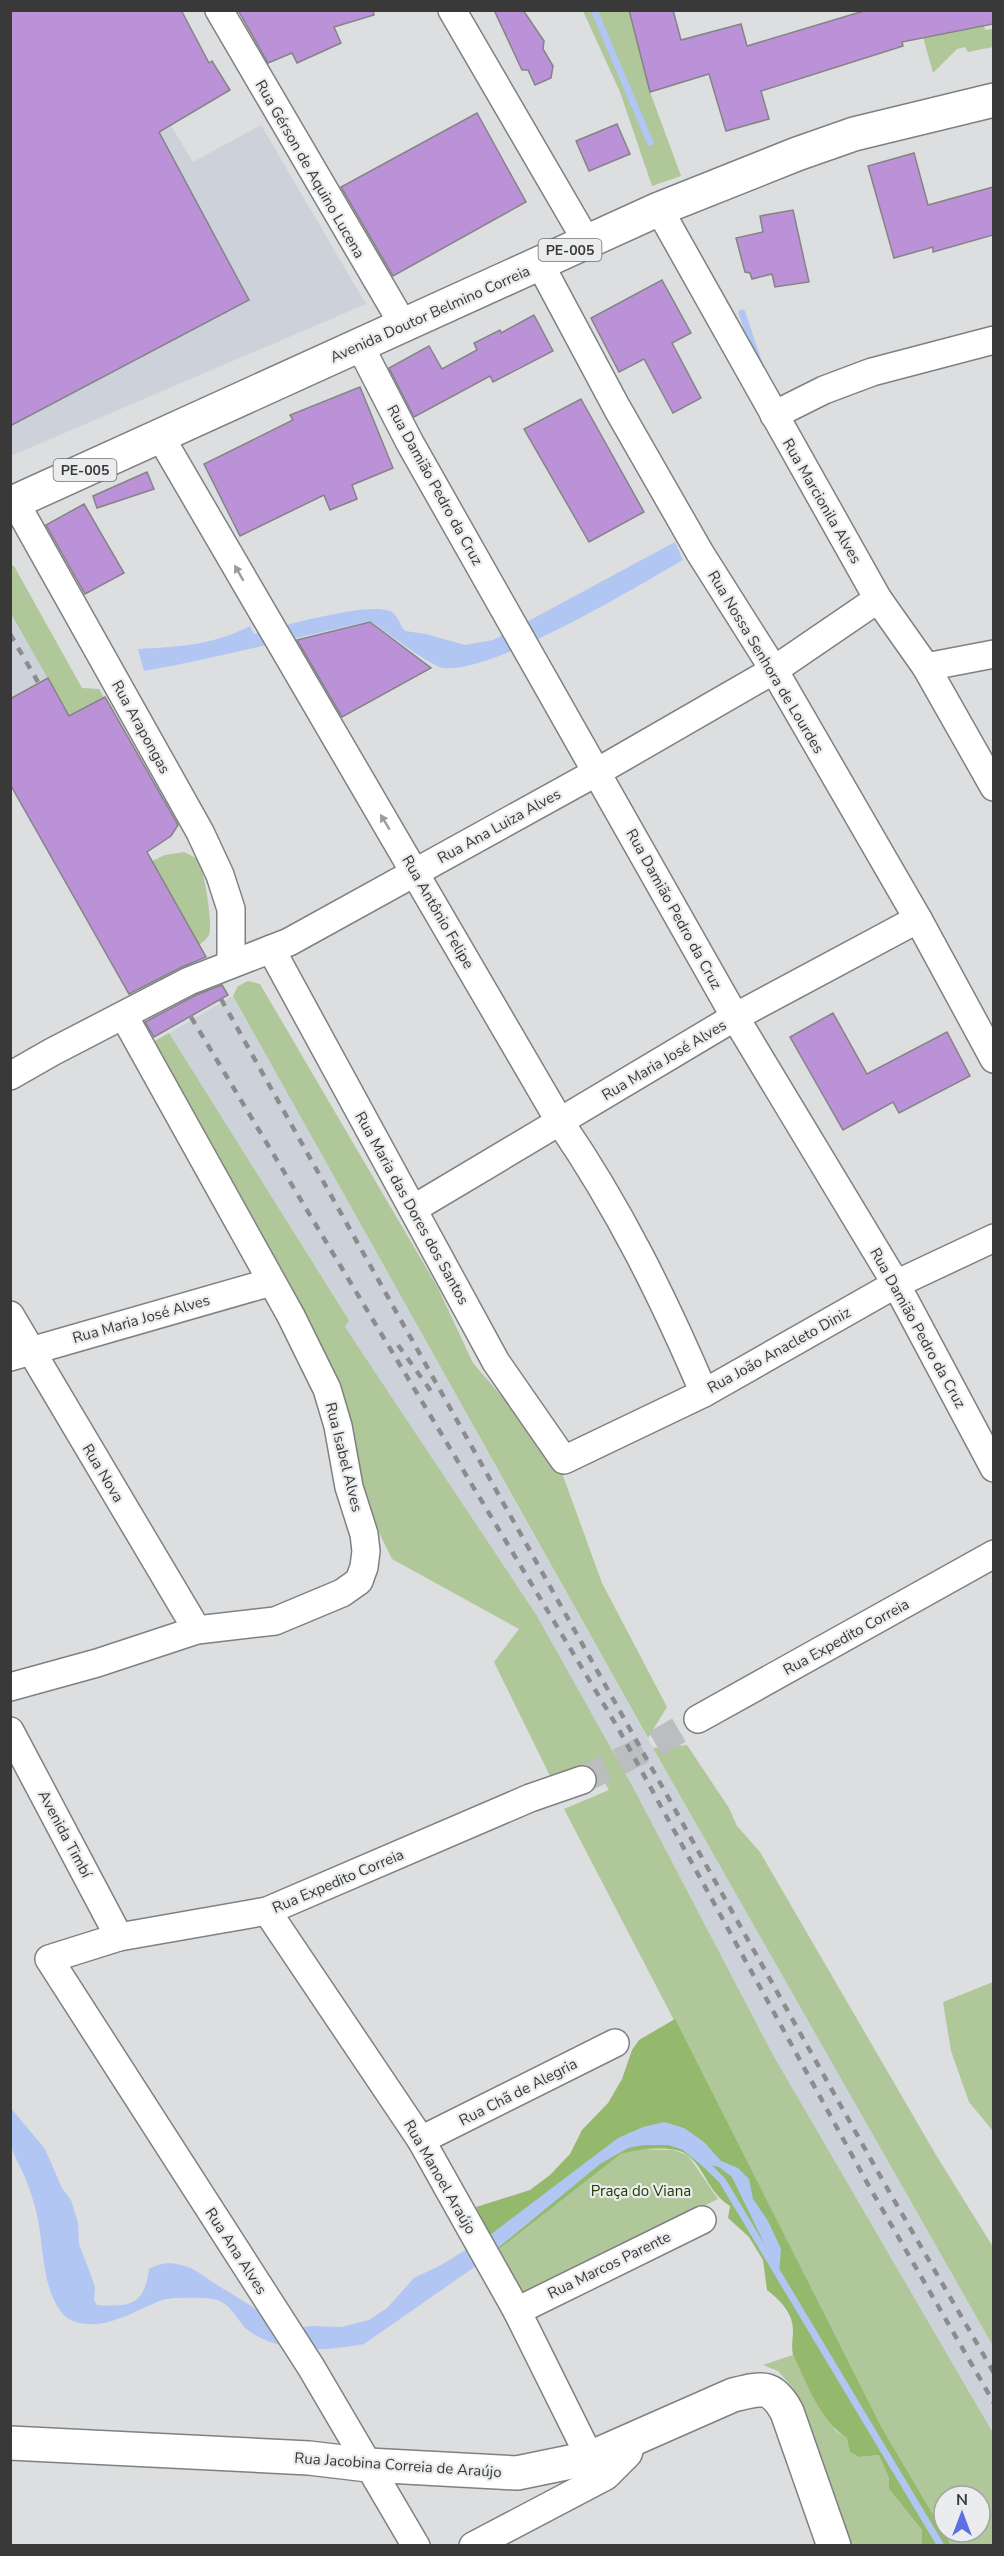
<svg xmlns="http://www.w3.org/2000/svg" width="1004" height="2556" font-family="'Nunito Sans',sans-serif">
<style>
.built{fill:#cdd2da}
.green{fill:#afc799;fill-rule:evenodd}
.forest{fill:#94b96d}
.water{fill:#b1c6f2}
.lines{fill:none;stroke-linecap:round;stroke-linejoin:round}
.stream{stroke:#b1c6f2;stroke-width:7}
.building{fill:#bb91d8;stroke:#848485;stroke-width:1.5}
.street-tunnel{stroke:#bcbdbf;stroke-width:27;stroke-dasharray:27 14;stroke-linecap:butt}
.street-casing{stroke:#7f8081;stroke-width:30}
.secondary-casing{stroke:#7f8081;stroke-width:36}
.primary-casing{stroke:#7f8081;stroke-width:36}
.street{stroke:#fff;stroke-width:27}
.secondary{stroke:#fff;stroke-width:33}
.primary{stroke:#fff;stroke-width:33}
.rail{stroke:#8b8c8d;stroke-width:4.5;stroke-dasharray:8 8;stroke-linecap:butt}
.oneway{fill:#9c9c9c}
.labels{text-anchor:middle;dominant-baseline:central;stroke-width:4.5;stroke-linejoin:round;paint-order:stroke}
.shield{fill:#eaeced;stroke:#6e6f70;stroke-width:1.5}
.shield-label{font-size:14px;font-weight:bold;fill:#39393a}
.street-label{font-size:15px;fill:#39393a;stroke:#eaeced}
.park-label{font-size:15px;fill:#243a01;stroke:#eaeced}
</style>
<rect width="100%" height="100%" fill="#dddee0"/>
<!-- built -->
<g class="built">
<polygon points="11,11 101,11 193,162 261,125 366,304 11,456"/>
<polygon points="10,614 48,678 10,699"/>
<polygon points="233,996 653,1748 993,2346 993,2433 773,2055 635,1791 537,1616 344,1327 349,1319 169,1033"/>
</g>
<!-- green -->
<g class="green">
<polygon points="583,11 629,11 650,92 681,176 652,186 620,92"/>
<polygon points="984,26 985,30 993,29 993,47 968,52 965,47 957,49 933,73 923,37"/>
<polygon points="10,566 14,566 82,688 99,689 106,701 71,719 11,614"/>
<path d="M184,852l14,7c6,12 15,64 11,76 -2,4 -6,7 -10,10l-47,-84 13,-6z"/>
<polygon points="248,981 260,984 438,1288 473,1363 558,1462 602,1583 667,1707 648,1738 233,996 238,986"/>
<path d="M169,1033l180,287 -4,7 192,289 98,175 138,264 220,378v112h-42l-69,-117 -194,-381 -124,-238 45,-19 -16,-27 -41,17 -58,-118 25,-33 -127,-70 -25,-51 -20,-75 -13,-61 -181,-330zM944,2496h36v36h-36z"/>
<polygon points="687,1745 729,1808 737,1826 760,1852 936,2155 993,2247 993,2346 653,1748"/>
<polygon points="993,1982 993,2131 969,2102 951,2051 943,2002"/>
<polygon points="634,2149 673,2150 688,2155 718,2199 524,2296 498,2250 621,2154"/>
<polygon points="793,2355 823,2412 836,2431 847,2438 861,2457 879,2455 889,2478 889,2489 922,2530 922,2545 846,2545 821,2461 793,2388 778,2371 763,2365"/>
</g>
<!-- forest -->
<path class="forest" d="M675,2019l207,409 69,117h-29v-15l-33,-41v-11l-10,-23 -19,2 -10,-5 -3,-14c-27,-17 -40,-55 -54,-83 -2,-9 0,-16 0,-25 0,-17 -13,-30 -26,-40l-4,-30 -14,-23 -21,-19 2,-12c-22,-14 -24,-35 -41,-50 -13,-12 -53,-7 -68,-2l-123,96 -22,-43 54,-17 20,-15 20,-21 12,-24 26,-27 14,-24 10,-29 7,-10z"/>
<!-- water -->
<g class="water">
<path d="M675,542l8,18c-47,27 -191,114 -240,108 -11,-1 -61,-39 -73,-47 -75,17 -150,36 -226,50l-6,-22c39,-2 77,-4 112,-23l4,8c24,-7 119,-34 138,-22 7,5 8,14 13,19l21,3 39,11 28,-5z"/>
<path d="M10,2107l35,42 17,39 9,12 7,23 1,21 13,34 3,10 -1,12 3,5c34,2 47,0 52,-36 10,-6 21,-7 32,-4 14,3 22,11 33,18 23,15 47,26 65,47l33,-4 29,1 28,-7 18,-12 27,-30 27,-13 49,-30 128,-97 25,-11 21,-5 20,6 20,14 17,19 17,7 11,11 4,20 15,22 13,28 -2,25 -47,-97 -13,-10 -20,-4 -16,-13 -14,-5h-26l-15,3 -28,16 -124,102 -112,78c-36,7 -83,10 -115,-13 -12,-9 -16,-26 -32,-31 -9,-3 -46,-3 -55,0 -21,8 -41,21 -64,24 -12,1 -29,-1 -37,-12 -19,-27 -17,-61 -23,-92 -2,-11 -6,-24 -10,-35 -3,-10 -17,-34 -17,-41 -2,-12 0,-25 -1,-37z"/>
</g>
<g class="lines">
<!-- stream -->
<g class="stream">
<polyline points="594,10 650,142"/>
<polyline points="742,313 758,361"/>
<polyline points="700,2159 722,2180 941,2546"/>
</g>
</g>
<!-- building -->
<g class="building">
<polygon points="10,10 181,10 209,63 212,61 230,90 159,132 249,300 10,426"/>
<polygon points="238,10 373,10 374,15 334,27 341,43 297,63 292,53 268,63"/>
<polygon points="494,10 523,10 544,41 543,49 553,66 551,78 535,85 528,70 522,70"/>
<polygon points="629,10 673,10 681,40 741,24 747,46 867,10 993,10 993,24 902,42 903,46 761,91 769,119 726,131 709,74 650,92"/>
<polygon points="477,113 526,202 393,276 341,187"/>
<polygon points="617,124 630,154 589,171 576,141"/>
<polygon points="914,153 928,205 993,187 993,235 933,252 933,247 894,258 868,166"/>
<polygon points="793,210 809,282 775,287 772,274 752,279 750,273 745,272 736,238 763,232 760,216"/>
<polygon points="662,280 691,333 672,343 701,398 673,413 644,359 619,372 591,318"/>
<polygon points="534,315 553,351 493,382 490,376 414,417 389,368 429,346 442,369 477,350 474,343 500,330 501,333"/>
<polygon points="360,387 393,468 352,485 357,499 330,510 324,495 240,536 204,464 293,420 290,415"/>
<polygon points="581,399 644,512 589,542 524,429"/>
<polygon points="147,472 154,489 97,508 93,496"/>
<polygon points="84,504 124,573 85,594 46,525"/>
<polygon points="370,622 431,668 342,717 297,640"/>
<polygon points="48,678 69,716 105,697 178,825 171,836 147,852 206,957 182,967 129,994 10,784 10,699"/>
<polygon points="222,985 228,995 154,1037 145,1022 196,995"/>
<polygon points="833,1013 867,1074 947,1032 970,1076 899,1113 893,1102 843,1130 790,1037"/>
</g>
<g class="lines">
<!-- street-tunnel -->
<polyline class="street-tunnel" points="582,1780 655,1744 698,1719"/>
<defs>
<g id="street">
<polyline points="219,10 404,326"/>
<polyline points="452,10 587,242"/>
<polyline points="659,209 878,599 926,667 994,787"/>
<polyline points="540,264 617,408 700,553 774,670 918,919 994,1059"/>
<polyline points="360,346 410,443 735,1017 896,1284 994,1468"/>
<polyline points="774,415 824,390 872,372 994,340"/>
<path d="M160,436l400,686c59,86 103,175 144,271"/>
<polyline points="15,502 200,832 220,875 231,909 231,963"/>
<polyline points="926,667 994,654"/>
<polyline points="271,949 496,1362 564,1460 704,1393 896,1284 994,1238"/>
<polyline points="10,1076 52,1052 189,981 289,942 597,772 774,670 878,599"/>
<polyline points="413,1209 735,1017 918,919"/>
<polyline points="10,1315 197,1630"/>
<polyline points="10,1357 271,1282"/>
<polyline points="10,1687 97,1663 197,1630 275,1621 342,1593 359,1581 364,1567 366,1551 364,1534 349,1487 338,1426 327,1389 291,1316 124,1016"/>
<polyline points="698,1719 994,1554"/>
<polyline points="10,1731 119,1937"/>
<polyline points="267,1911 421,2140 517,2311 590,2458"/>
<polyline points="421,2140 615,2043"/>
<polyline points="517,2311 702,2220"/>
<polyline points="416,2546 311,2367 49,1959 119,1937 267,1911 530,1798 582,1780"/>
<polyline points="473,2546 606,2476 628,2454 632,2441"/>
</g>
<path id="secondary" d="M10,2443l299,15 59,7 149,8 73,-15 143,-63c28,-7 39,-11 54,17l47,134"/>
<polyline id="primary" points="10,504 659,209 797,154 854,134 994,100"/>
</defs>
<!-- street casing -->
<use href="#street" class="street-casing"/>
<!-- secondary casing -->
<use href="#secondary" class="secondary-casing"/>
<!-- primary casing -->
<use href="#primary" class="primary-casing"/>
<!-- street -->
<use href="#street" class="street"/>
<!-- secondary -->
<use href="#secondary" class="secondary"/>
<!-- primary -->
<use href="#primary" class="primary"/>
<!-- rail -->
<g class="rail">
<polyline points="10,634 38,682"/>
<polyline points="221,999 883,2181 994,2373"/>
<polyline points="191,1017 618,1728 870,2188 994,2403"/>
<polyline points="398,1345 433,1394"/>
</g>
</g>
<!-- one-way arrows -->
<defs><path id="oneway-solid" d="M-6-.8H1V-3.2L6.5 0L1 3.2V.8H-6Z" transform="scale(1.5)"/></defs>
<g class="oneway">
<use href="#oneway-solid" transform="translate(239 573) rotate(-120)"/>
<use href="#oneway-solid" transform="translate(385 822) rotate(-121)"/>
</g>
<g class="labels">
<!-- shield labels -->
<g class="shield">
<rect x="538.5" y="239" width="63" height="22" rx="4.5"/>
<rect x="53.5" y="459" width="63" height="22" rx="4.5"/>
</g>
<g class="shield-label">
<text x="570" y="250">PE-005</text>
<text x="85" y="470">PE-005</text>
</g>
<!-- street labels -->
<g class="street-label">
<text transform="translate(310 169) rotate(60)">Rua Gérson de Aquino Lucena</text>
<text transform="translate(430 314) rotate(-24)">Avenida Doutor Belmino Correia</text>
<text transform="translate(435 485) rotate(61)">Rua Damião Pedro da Cruz</text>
<text transform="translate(822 501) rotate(60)">Rua Marcionila Alves</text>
<text transform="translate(766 662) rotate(59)">Rua Nossa Senhora de Lourdes</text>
<text transform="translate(141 727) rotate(61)">Rua Arapongas</text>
<text transform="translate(499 826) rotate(-29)">Rua Ana Luiza Alves</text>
<text transform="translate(674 909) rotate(61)">Rua Damião Pedro da Cruz</text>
<text transform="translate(438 912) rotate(60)">Rua Antônio Felipe</text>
<text transform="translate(664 1060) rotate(-31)">Rua Maria José Alves</text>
<text transform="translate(412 1208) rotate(61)">Rua Maria das Dores dos Santos</text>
<text transform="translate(141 1319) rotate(-16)">Rua Maria José Alves</text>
<text transform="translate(918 1328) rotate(61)">Rua Damião Pedro da Cruz</text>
<text transform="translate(779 1350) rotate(-29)">Rua João Anacleto Diniz</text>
<text transform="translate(344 1457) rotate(76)">Rua Isabel Alves</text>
<text transform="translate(103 1473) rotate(59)">Rua Nova</text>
<text transform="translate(846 1637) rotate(-29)">Rua Expedito Correia</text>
<text transform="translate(65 1834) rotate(62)">Avenida Timbí</text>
<text transform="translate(338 1881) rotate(-23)">Rua Expedito Correia</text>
<text transform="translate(518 2092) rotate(-27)">Rua Chã de Alegria</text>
<text transform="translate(440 2177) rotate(60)">Rua Manoel Araújo</text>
<text transform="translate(236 2251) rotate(57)">Rua Ana Alves</text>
<text transform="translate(609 2265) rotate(-26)">Rua Marcos Parente</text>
<text transform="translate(398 2465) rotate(4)">Rua Jacobina Correia de Araújo</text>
</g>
<!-- park labels -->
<g class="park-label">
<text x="641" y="2191">Praça do Viana</text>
</g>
</g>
<!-- border -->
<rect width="1004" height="2556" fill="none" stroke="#39393a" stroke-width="24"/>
<!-- north arrow -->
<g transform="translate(962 2514)"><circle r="28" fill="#eaeced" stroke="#a3a4a5" stroke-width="1.5"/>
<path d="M0-4.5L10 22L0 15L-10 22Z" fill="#5d6fe6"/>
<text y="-9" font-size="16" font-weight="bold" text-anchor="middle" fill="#39393a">N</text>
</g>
</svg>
